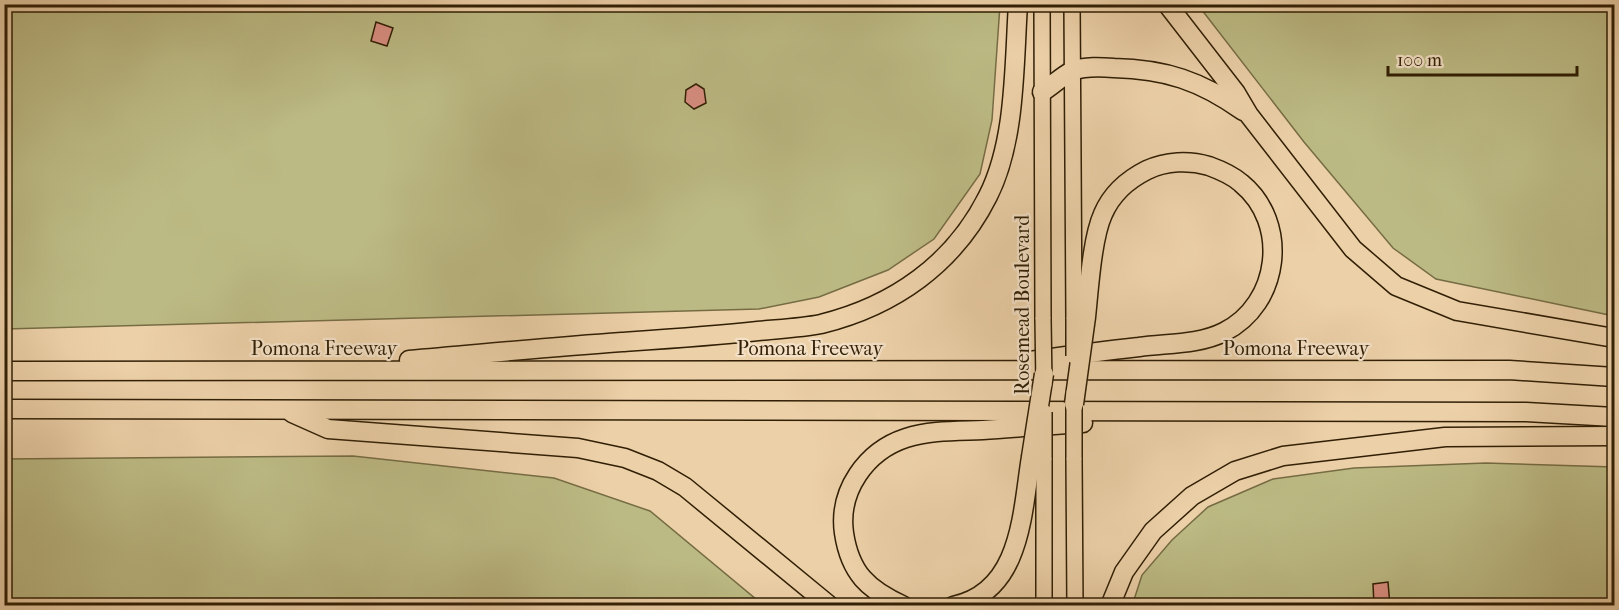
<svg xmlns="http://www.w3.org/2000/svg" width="1619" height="610" font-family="'IM FELL French Canon',serif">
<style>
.green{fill:#bcba84;stroke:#766c44;stroke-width:1.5}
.building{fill:#da8f82;stroke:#311f05;stroke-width:1.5}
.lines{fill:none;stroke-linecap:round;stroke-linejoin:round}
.primary-casing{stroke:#311f05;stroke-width:18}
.motorway-casing{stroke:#311f05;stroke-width:21}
.primary{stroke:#ecd0a8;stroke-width:15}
.motorway{stroke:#ecd0a8;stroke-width:18}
.primary-bridge-casing{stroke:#311f05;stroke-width:18;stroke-linecap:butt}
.motorway-bridge-casing{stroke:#311f05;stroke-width:21;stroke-linecap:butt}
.primary-bridge{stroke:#ecd0a8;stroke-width:15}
.motorway-bridge{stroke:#ecd0a8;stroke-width:18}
.labels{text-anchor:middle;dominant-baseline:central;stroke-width:4.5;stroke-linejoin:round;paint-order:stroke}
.street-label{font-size:20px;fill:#311f05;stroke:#f3e0c6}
</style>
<rect width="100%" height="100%" fill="#ecd0a8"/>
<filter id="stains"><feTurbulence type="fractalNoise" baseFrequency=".00333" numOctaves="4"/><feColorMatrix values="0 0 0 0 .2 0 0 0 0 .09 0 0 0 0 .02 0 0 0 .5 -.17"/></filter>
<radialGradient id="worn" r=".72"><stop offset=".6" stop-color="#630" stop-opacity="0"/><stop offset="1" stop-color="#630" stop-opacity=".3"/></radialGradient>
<!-- green -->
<g class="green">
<polygon points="4,5 1000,5 992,120 980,174 934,239 888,270 819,297 759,309 5,329"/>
<polygon points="1198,5 1614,5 1614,316 1436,279 1393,248 1304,142"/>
<polygon points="353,456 554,478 650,511 763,605 5,605 5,459"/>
<polygon points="1486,463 1614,467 1614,605 1132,606 1142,575 1172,540 1208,507 1273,479 1354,468"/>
</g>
<!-- building -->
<g class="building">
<polygon points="376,22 393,28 387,46 371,41"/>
<polygon points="696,84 704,89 706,103 694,109 685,102 686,90"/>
<polygon points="1388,582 1390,606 1374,606 1373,584"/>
</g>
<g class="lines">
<defs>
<g id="primary">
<polyline points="1042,4 1043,319"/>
<polyline points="1072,4 1074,319"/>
<polyline points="1044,458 1044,606"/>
<polyline points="1074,458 1075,606"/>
</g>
<g id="motorway">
<polyline points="1167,4 1236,93 1249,115 1353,249 1396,286 1457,311 1614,338"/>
<path d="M1042,92c10,-6 20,-16 30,-21 13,-5 29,-4 42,-3 51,1 87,13 129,43"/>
<path d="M409,360c71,-6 142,-13 213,-18 45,-3 91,-6 136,-11 20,-2 43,-3 63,-7 73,-18 133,-60 167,-128 28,-55 26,-131 30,-192"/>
<path d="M1030,361c36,-5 73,-10 109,-14 28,-4 59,-2 85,-15 56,-28 66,-109 17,-149 -9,-8 -21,-13 -32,-17 -20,-6 -43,-5 -62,4 -20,10 -35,23 -44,44 -11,24 -14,75 -17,103"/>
<polyline points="4,371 1509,370 1614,377"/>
<polyline points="4,409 1526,412 1614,417"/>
<polyline points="292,413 328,429 578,448 625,458 658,471 685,487 830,606"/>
<path d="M904,606c-36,-16 -54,-33 -60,-73 -6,-42 22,-82 62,-95 24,-8 52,-7 77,-8 33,-2 66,-5 100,-7"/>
<path d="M953,606c69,-14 69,-94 78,-149"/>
<polyline points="1110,606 1124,572 1153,531 1192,496 1235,471 1283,456 1445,437 1614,436"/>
</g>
</defs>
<!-- primary casing -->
<use href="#primary" class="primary-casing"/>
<!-- motorway casing -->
<use href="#motorway" class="motorway-casing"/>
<!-- primary -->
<use href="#primary" class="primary"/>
<!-- motorway -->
<use href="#motorway" class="motorway"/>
<defs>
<g id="primary-bridge">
<polyline points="1043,319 1044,385"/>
<polyline points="1074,319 1074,356"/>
<polyline points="1074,392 1074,458"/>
<polyline points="1044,412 1044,458"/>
</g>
<g id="motorway-bridge">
<polyline points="1074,404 1086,317"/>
<polyline points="1031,457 1044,374"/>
</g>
</defs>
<!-- primary-bridge casing -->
<use href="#primary-bridge" class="primary-bridge-casing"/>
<!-- motorway-bridge casing -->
<use href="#motorway-bridge" class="motorway-bridge-casing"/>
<!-- primary-bridge -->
<use href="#primary-bridge" class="primary-bridge"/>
<!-- motorway-bridge -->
<use href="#motorway-bridge" class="motorway-bridge"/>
</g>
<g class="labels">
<!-- street labels -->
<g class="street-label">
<text transform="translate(1022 305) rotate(-90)">Rosemead Boulevard</text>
<text x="324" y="348">Pomona Freeway</text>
<text x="810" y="348">Pomona Freeway</text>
<text x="1296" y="348">Pomona Freeway</text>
</g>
</g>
<!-- margin -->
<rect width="1619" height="610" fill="none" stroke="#ecd0a8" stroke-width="24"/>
<rect x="6" y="6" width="1607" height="598" fill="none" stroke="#311f05" stroke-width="3"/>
<rect x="12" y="12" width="1595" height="586" fill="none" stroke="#311f05" stroke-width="1.5"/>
<!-- scale -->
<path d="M1388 66v9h189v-9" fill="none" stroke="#311f05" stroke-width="3"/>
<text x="1397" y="66" font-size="18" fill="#311f05" stroke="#f3e0c6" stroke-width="4.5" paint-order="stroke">100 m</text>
<rect width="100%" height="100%" filter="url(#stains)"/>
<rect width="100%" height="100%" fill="url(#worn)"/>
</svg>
